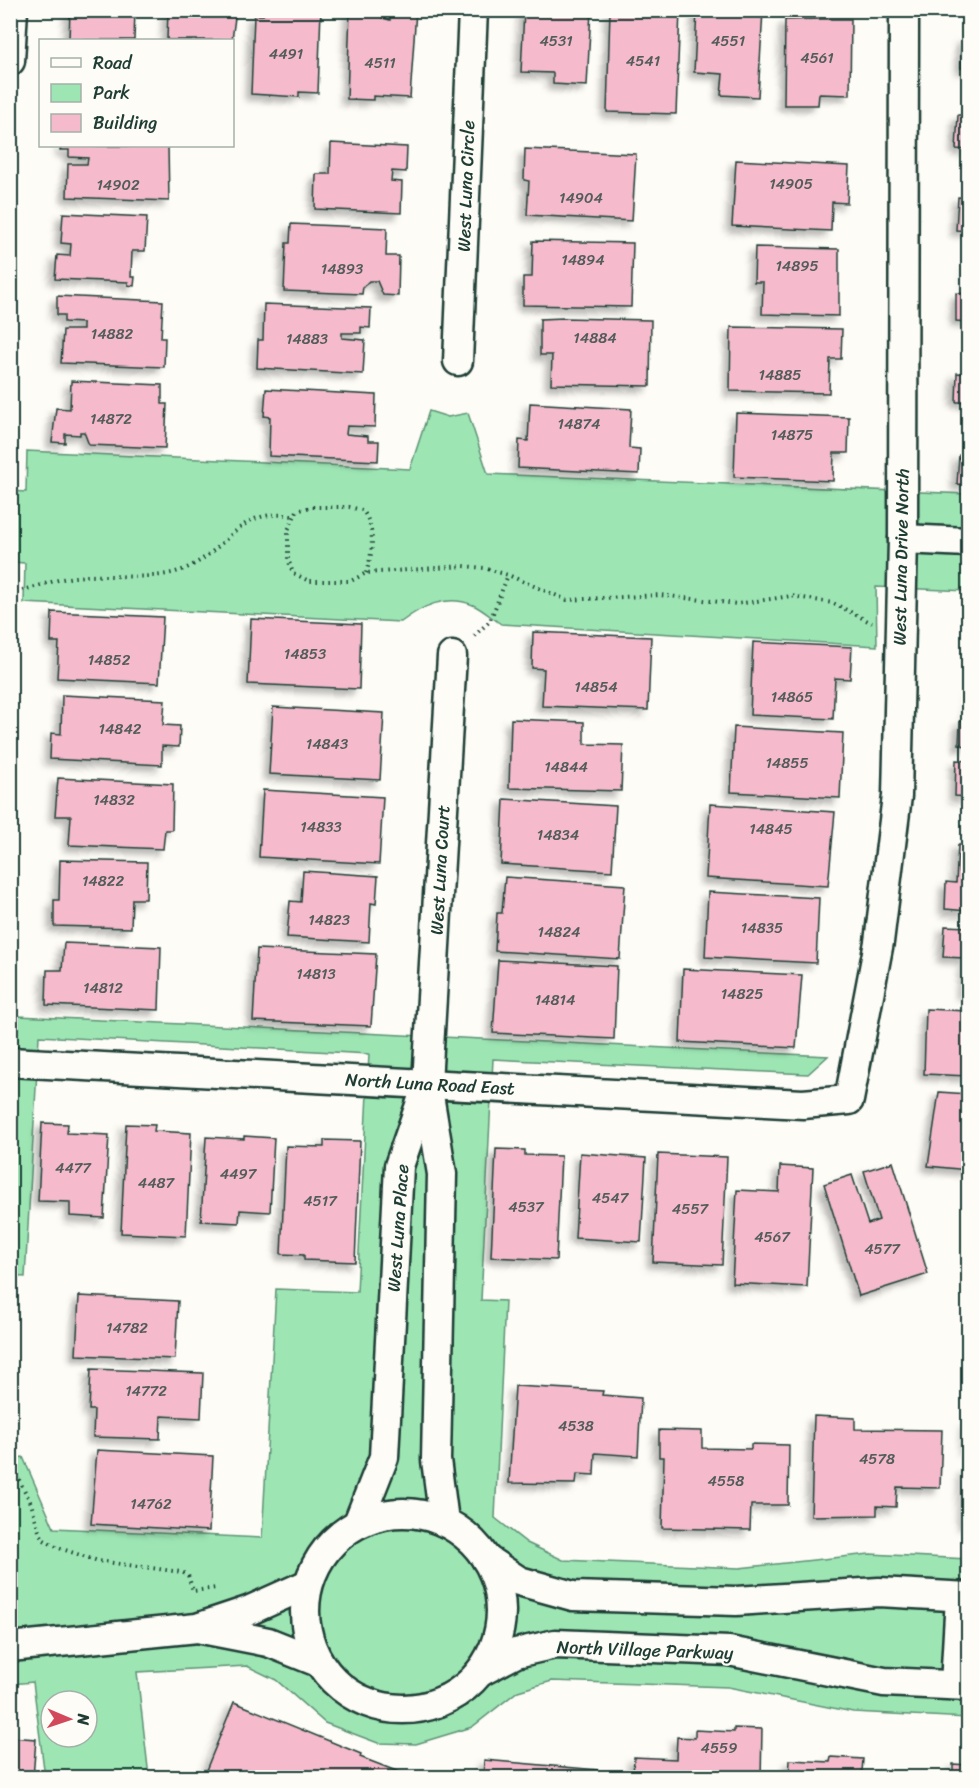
<svg xmlns="http://www.w3.org/2000/svg" width="979" height="1788" font-family="Sriracha,sans-serif">
<style>
.green{fill:#9de6b4;stroke:#5e9274;stroke-width:1.5;fill-rule:evenodd}
.building{fill:#f5bbcd;stroke:#1f3d34;stroke-width:1.5;filter:url(#shadow)}
.lines{fill:none;stroke-linecap:round;stroke-linejoin:round}
.street-casing{stroke:#1f3d34;stroke-width:33}
.path{stroke:#1f3d34;stroke-width:4;stroke-dasharray:1.5 4.5;stroke-linecap:butt}
.street{stroke:#fdfcf7;stroke-width:28}
.labels{text-anchor:middle;dominant-baseline:central;stroke-width:4.5;stroke-linejoin:round;paint-order:stroke}
.number-label{font-size:15px;fill:#545c5a}
.street-label{font-size:18px;fill:#1f3d34;stroke:#fdfcf7}
</style>
<defs>
<filter id="shadow"><feDropShadow dx="-5.5" dy="5.5" stdDeviation="3" flood-color="#0004"/></filter>
</defs>
<rect width="100%" height="100%" fill="#fdfcf7"/>
<filter id="ink" filterUnits="userSpaceOnUse"><feTurbulence type="fractalNoise" baseFrequency=".0167" numOctaves="2"/><feDisplacementMap in="SourceGraphic" scale="12" xChannelSelector="R" yChannelSelector="G"/><feConvolveMatrix kernelMatrix="1 2 1 2 8 2 1 2 1" color-interpolation-filters="sRGB"/></filter>
<g filter="url(#ink)">
<!-- green -->
<g class="green">
<path d="M429,411l19,6 20,-4 20,61 480,20v97l-92,-4 1,59 -376,-22c-9,-6 -19,-15 -28,-19 -27,-11 -51,1 -72,17l-377,-19 1,-40 -14,-1 -1,-71 16,1 1,-41 383,18z"/>
<path d="M18,1016l810,40 -20,18 -315,-15 -12,241 24,1 -10,217 32,25 36,17 176,8 131,-14 98,5v159l-115,-6 -125,-25 -176,-6 -34,10 -46,36 -56,17 -38,-1 -53,-20 -49,-43 -29,-14 -110,6 12,105h-104l-12,-95 -22,2v-225l12,-2 31,71 208,10 14,-249 81,3 12,-238 -330,-18 -14,241 -14,-1v-119zM51,1701h36v36h-36z"/>
</g>
<!-- building -->
<g class="building">
<polygon points="70,10 135,10 134,40 69,40"/>
<polygon points="168,10 236,10 232,40 167,40"/>
<polygon points="321,10 318,93 299,92 299,97 251,94 254,15 263,15 270,10"/>
<polygon points="350,10 382,10 382,18 390,20 390,10 416,10 410,98 373,96 373,100 347,99"/>
<polygon points="524,10 591,10 587,86 553,84 553,73 521,72"/>
<polygon points="610,10 680,10 676,114 607,112"/>
<polygon points="697,10 763,10 758,97 721,95 723,74 694,72"/>
<polygon points="822,19 851,19 850,95 819,94 818,105 784,105 785,20"/>
<polygon points="962,39 968,39 968,68 961,68"/>
<polygon points="958,115 968,115 968,150 956,149"/>
<polygon points="331,143 407,147 406,172 392,171 391,181 402,182 401,213 315,209 316,174 330,174"/>
<polygon points="61,146 168,146 169,201 67,197 68,164 87,164 88,158 69,157 69,150 60,150"/>
<polygon points="525,149 636,154 632,221 527,215 529,181 524,180"/>
<polygon points="736,160 849,166 847,203 832,202 831,231 732,226"/>
<polygon points="958,197 968,198 968,231 956,230"/>
<polygon points="63,213 147,217 145,251 132,251 131,277 135,277 134,286 128,285 128,282 55,279 57,255 70,256 71,244 61,243"/>
<polygon points="291,224 387,228 386,256 399,256 398,296 383,295 377,281 369,281 363,287 362,294 284,291 286,243 290,243"/>
<polygon points="533,241 633,243 631,307 523,305 523,277 532,277"/>
<polygon points="755,247 839,249 839,316 762,314 763,282 754,282"/>
<polygon points="968,264 968,322 956,321 956,293 968,294"/>
<polygon points="57,296 163,301 161,338 165,338 164,367 61,363 63,330 83,330 83,323 64,322 64,315 57,315"/>
<polygon points="264,304 371,308 370,328 361,327 361,333 342,333 342,338 365,340 363,374 257,368 258,340 263,340"/>
<polygon points="564,318 651,320 650,386 551,384 552,355 540,355 540,319"/>
<polygon points="731,327 842,329 841,359 830,359 829,393 730,391"/>
<polygon points="957,373 968,374 968,402 956,402"/>
<polygon points="71,381 162,385 162,404 167,404 165,448 89,445 84,432 80,432 80,435 65,434 65,443 52,442 56,408 70,409"/>
<polygon points="266,389 376,395 375,427 347,426 346,434 368,436 368,441 379,441 378,461 269,456 270,417 264,416"/>
<polygon points="530,403 631,409 629,448 640,449 639,474 518,468 519,440 528,441"/>
<polygon points="736,413 849,417 848,453 834,453 833,481 734,477"/>
<polygon points="968,450 968,485 957,484 959,455 968,456"/>
<polygon points="52,612 163,617 159,683 57,678 59,642 51,642"/>
<polygon points="251,619 361,624 359,689 248,684"/>
<polygon points="533,632 651,637 648,710 542,706 544,669 532,668"/>
<polygon points="753,642 852,647 850,679 835,678 833,719 750,715"/>
<polygon points="968,691 968,746 959,745 960,721 967,722"/>
<polygon points="62,695 165,700 163,725 180,726 179,747 162,746 162,765 50,759 51,733 61,734"/>
<polygon points="273,707 384,713 380,780 269,774"/>
<polygon points="511,719 584,722 584,744 623,745 621,791 509,788"/>
<polygon points="734,727 843,733 840,798 731,792"/>
<polygon points="956,760 968,761 968,797 955,796"/>
<polygon points="58,778 173,784 172,830 165,830 163,849 69,845 71,816 55,816"/>
<polygon points="263,790 383,797 379,864 259,857"/>
<polygon points="504,799 616,806 612,871 501,864"/>
<polygon points="710,804 835,812 828,886 706,878"/>
<polygon points="958,845 968,845 968,911 945,909 946,882 956,883"/>
<polygon points="60,860 147,862 146,899 132,899 131,928 54,926 54,900 59,900"/>
<polygon points="303,871 378,876 376,904 371,903 369,942 287,937 290,901 301,902"/>
<polygon points="505,877 625,885 620,959 495,951 497,913 502,913"/>
<polygon points="708,892 819,898 816,963 705,957"/>
<polygon points="945,926 968,927 968,993 962,993 965,958 943,957"/>
<polygon points="64,943 161,947 159,1010 46,1005 47,970 62,970"/>
<polygon points="257,949 376,954 371,1026 253,1021"/>
<polygon points="498,960 617,966 614,1039 493,1033"/>
<polygon points="683,969 802,975 796,1048 680,1042"/>
<polygon points="926,1009 968,1011 968,1076 924,1074"/>
<polygon points="939,1092 968,1094 968,1170 928,1166"/>
<polygon points="42,1123 68,1124 67,1133 109,1135 104,1218 70,1216 70,1202 38,1201"/>
<polygon points="126,1124 155,1125 154,1131 191,1133 186,1236 121,1233"/>
<polygon points="244,1136 274,1138 270,1212 240,1210 239,1223 201,1221 206,1137 244,1139"/>
<polygon points="324,1140 360,1141 355,1262 304,1260 304,1255 281,1254 286,1146 324,1147"/>
<polygon points="496,1149 525,1150 525,1155 561,1156 556,1260 491,1257"/>
<polygon points="580,1153 646,1158 641,1242 575,1238"/>
<polygon points="658,1154 727,1157 722,1265 653,1262"/>
<polygon points="893,1162 928,1274 859,1296 824,1184 852,1175 868,1224 879,1220 864,1171"/>
<polygon points="780,1166 813,1168 807,1287 732,1283 737,1190 779,1192"/>
<polygon points="79,1296 178,1301 175,1359 76,1355"/>
<polygon points="91,1369 203,1373 201,1418 161,1416 160,1439 93,1437 94,1410 89,1410"/>
<polygon points="515,1386 603,1391 602,1395 641,1398 638,1456 595,1453 594,1475 577,1474 576,1484 509,1483"/>
<polygon points="814,1416 855,1418 855,1429 942,1430 940,1488 897,1487 896,1507 877,1506 877,1515 811,1516"/>
<polygon points="966,1422 968,1422 968,1449 965,1449"/>
<polygon points="659,1430 702,1431 702,1448 751,1449 751,1444 789,1445 788,1505 751,1505 750,1530 662,1528 664,1457 659,1457"/>
<polygon points="97,1450 213,1456 209,1531 91,1524"/>
<polygon points="964,1469 968,1469 968,1523 963,1523"/>
<polygon points="234,1702 361,1754 360,1757 404,1774 403,1778 212,1778 204,1775"/>
<polygon points="734,1728 762,1729 761,1778 633,1778 634,1757 676,1759 677,1737 695,1738 695,1730 734,1732"/>
<polygon points="10,1737 36,1739 33,1778 10,1778"/>
<polygon points="831,1757 863,1759 862,1772 884,1773 884,1778 789,1778 790,1760 830,1762"/>
<polygon points="484,1760 598,1770 598,1778 483,1778"/>
<polygon points="953,1764 968,1765 968,1778 953,1778"/>
</g>
<g class="lines">
<defs>
<g id="street">
<polyline points="10,61 13,10"/>
<polyline points="458,361 473,10"/>
<polyline points="903,539 968,542"/>
<polyline points="10,1062 803,1104 849,1100 879,942 897,796 903,539 904,10"/>
<circle cx="403" cy="1611" r="98"/>
<polyline points="444,1521 436,1460 442,1174 427,1083 452,656"/>
<polyline points="358,1523 384,1457 399,1166 426,1088"/>
<polyline points="486,1559 519,1581 573,1596 736,1601 879,1592 968,1597"/>
<polyline points="202,1629 268,1642 318,1662"/>
<polyline points="10,1647 197,1628 248,1611 308,1584"/>
<polyline points="480,1672 516,1653 555,1644 729,1651 884,1682 968,1686"/>
<polyline points="955,1685 960,1597"/>
</g>
</defs>
<!-- street casing -->
<use href="#street" class="street-casing"/>
<!-- path -->
<g class="path">
<path d="M366,573c7,-19 10,-47 -4,-63l-13,-3h-38l-14,4 -9,19v29l5,14 16,8h42l15,-8 98,-7 20,2 24,7 59,25 93,-5 77,9 54,-8 42,7 39,20"/>
<path d="M10,591c21,0 38,-10 58,-13 40,-7 86,7 123,-12 40,-21 49,-59 102,-50"/>
<polyline points="474,636 490,621 508,575"/>
<polyline points="10,1451 16,1474 31,1503 39,1531 44,1540 56,1547 98,1561 181,1572 188,1575 193,1591 217,1588"/>
</g>
<!-- street -->
<use href="#street" class="street"/>
</g>
</g>
<g class="labels">
<!-- number labels -->
<g class="number-label">
<text x="556" y="41">4531</text>
<text x="728" y="41">4551</text>
<text x="286" y="54">4491</text>
<text x="817" y="58">4561</text>
<text x="643" y="61">4541</text>
<text x="380" y="63">4511</text>
<text x="791" y="184">14905</text>
<text x="118" y="185">14902</text>
<text x="581" y="198">14904</text>
<text x="583" y="260">14894</text>
<text x="797" y="266">14895</text>
<text x="342" y="269">14893</text>
<text x="112" y="334">14882</text>
<text x="595" y="338">14884</text>
<text x="307" y="339">14883</text>
<text x="780" y="375">14885</text>
<text x="111" y="419">14872</text>
<text x="579" y="424">14874</text>
<text x="792" y="435">14875</text>
<text x="305" y="654">14853</text>
<text x="109" y="660">14852</text>
<text x="596" y="687">14854</text>
<text x="792" y="697">14865</text>
<text x="120" y="729">14842</text>
<text x="327" y="744">14843</text>
<text x="787" y="763">14855</text>
<text x="566" y="767">14844</text>
<text x="114" y="800">14832</text>
<text x="321" y="827">14833</text>
<text x="771" y="829">14845</text>
<text x="558" y="835">14834</text>
<text x="103" y="881">14822</text>
<text x="329" y="920">14823</text>
<text x="762" y="928">14835</text>
<text x="559" y="932">14824</text>
<text x="316" y="974">14813</text>
<text x="103" y="988">14812</text>
<text x="742" y="994">14825</text>
<text x="555" y="1000">14814</text>
<text x="73" y="1168">4477</text>
<text x="238" y="1174">4497</text>
<text x="156" y="1183">4487</text>
<text x="610" y="1198">4547</text>
<text x="320" y="1201">4517</text>
<text x="526" y="1207">4537</text>
<text x="690" y="1209">4557</text>
<text x="772" y="1237">4567</text>
<text x="882" y="1249">4577</text>
<text x="127" y="1328">14782</text>
<text x="146" y="1391">14772</text>
<text x="576" y="1426">4538</text>
<text x="877" y="1459">4578</text>
<text x="726" y="1481">4558</text>
<text x="151" y="1504">14762</text>
<text x="719" y="1748">4559</text>
</g>
<!-- street labels -->
<g class="street-label">
<text transform="translate(466 186) rotate(-88)">West Luna Circle</text>
<text transform="translate(901 557) rotate(-89)">West Luna Drive North</text>
<text transform="translate(440 870) rotate(-87)">West Luna Court</text>
<text transform="translate(430 1084) rotate(3)">North Luna Road East</text>
<text transform="translate(398 1228) rotate(-86)">West Luna Place</text>
<text transform="translate(645 1650) rotate(2)">North Village Parkway</text>
</g>
</g>
<!-- margin -->
<rect width="979" height="1788" fill="none" stroke="#fdfcf7" stroke-width="36"/>
<rect x="18" y="18" width="943" height="1752" fill="none" stroke="#1f3d34" stroke-width="2" filter="url(#ink)"/>
<!-- legend -->
<rect x="39" y="39" width="195" height="108" fill="#fdfcf7" stroke="#a4b0a9" stroke-width="1.5"/>
<rect x="51" y="58" width="30" height="9" fill="#fdfcf7" stroke="#a4b0a9" stroke-width="1.5"/>
<text x="93" y="69" font-size="18" fill="#1f3d34">Road</text>
<rect x="51" y="84" width="30" height="18" fill="#9de6b4" stroke="#a4b0a9" stroke-width="1.5"/>
<text x="93" y="99" font-size="18" fill="#1f3d34">Park</text>
<rect x="51" y="114" width="30" height="18" fill="#f5bbcd" stroke="#a4b0a9" stroke-width="1.5"/>
<text x="93" y="129" font-size="18" fill="#1f3d34">Building</text>
<!-- north arrow -->
<g transform="translate(69 1719) rotate(92)"><circle r="28" fill="#fdfcf7" stroke="#a4b0a9" stroke-width="1.5"/>
<path d="M0-4.5L10 22L0 15L-10 22Z" fill="#d1495b"/>
<text y="-9" font-size="16" font-weight="bold" text-anchor="middle" fill="#1f3d34">N</text>
</g>
</svg>
